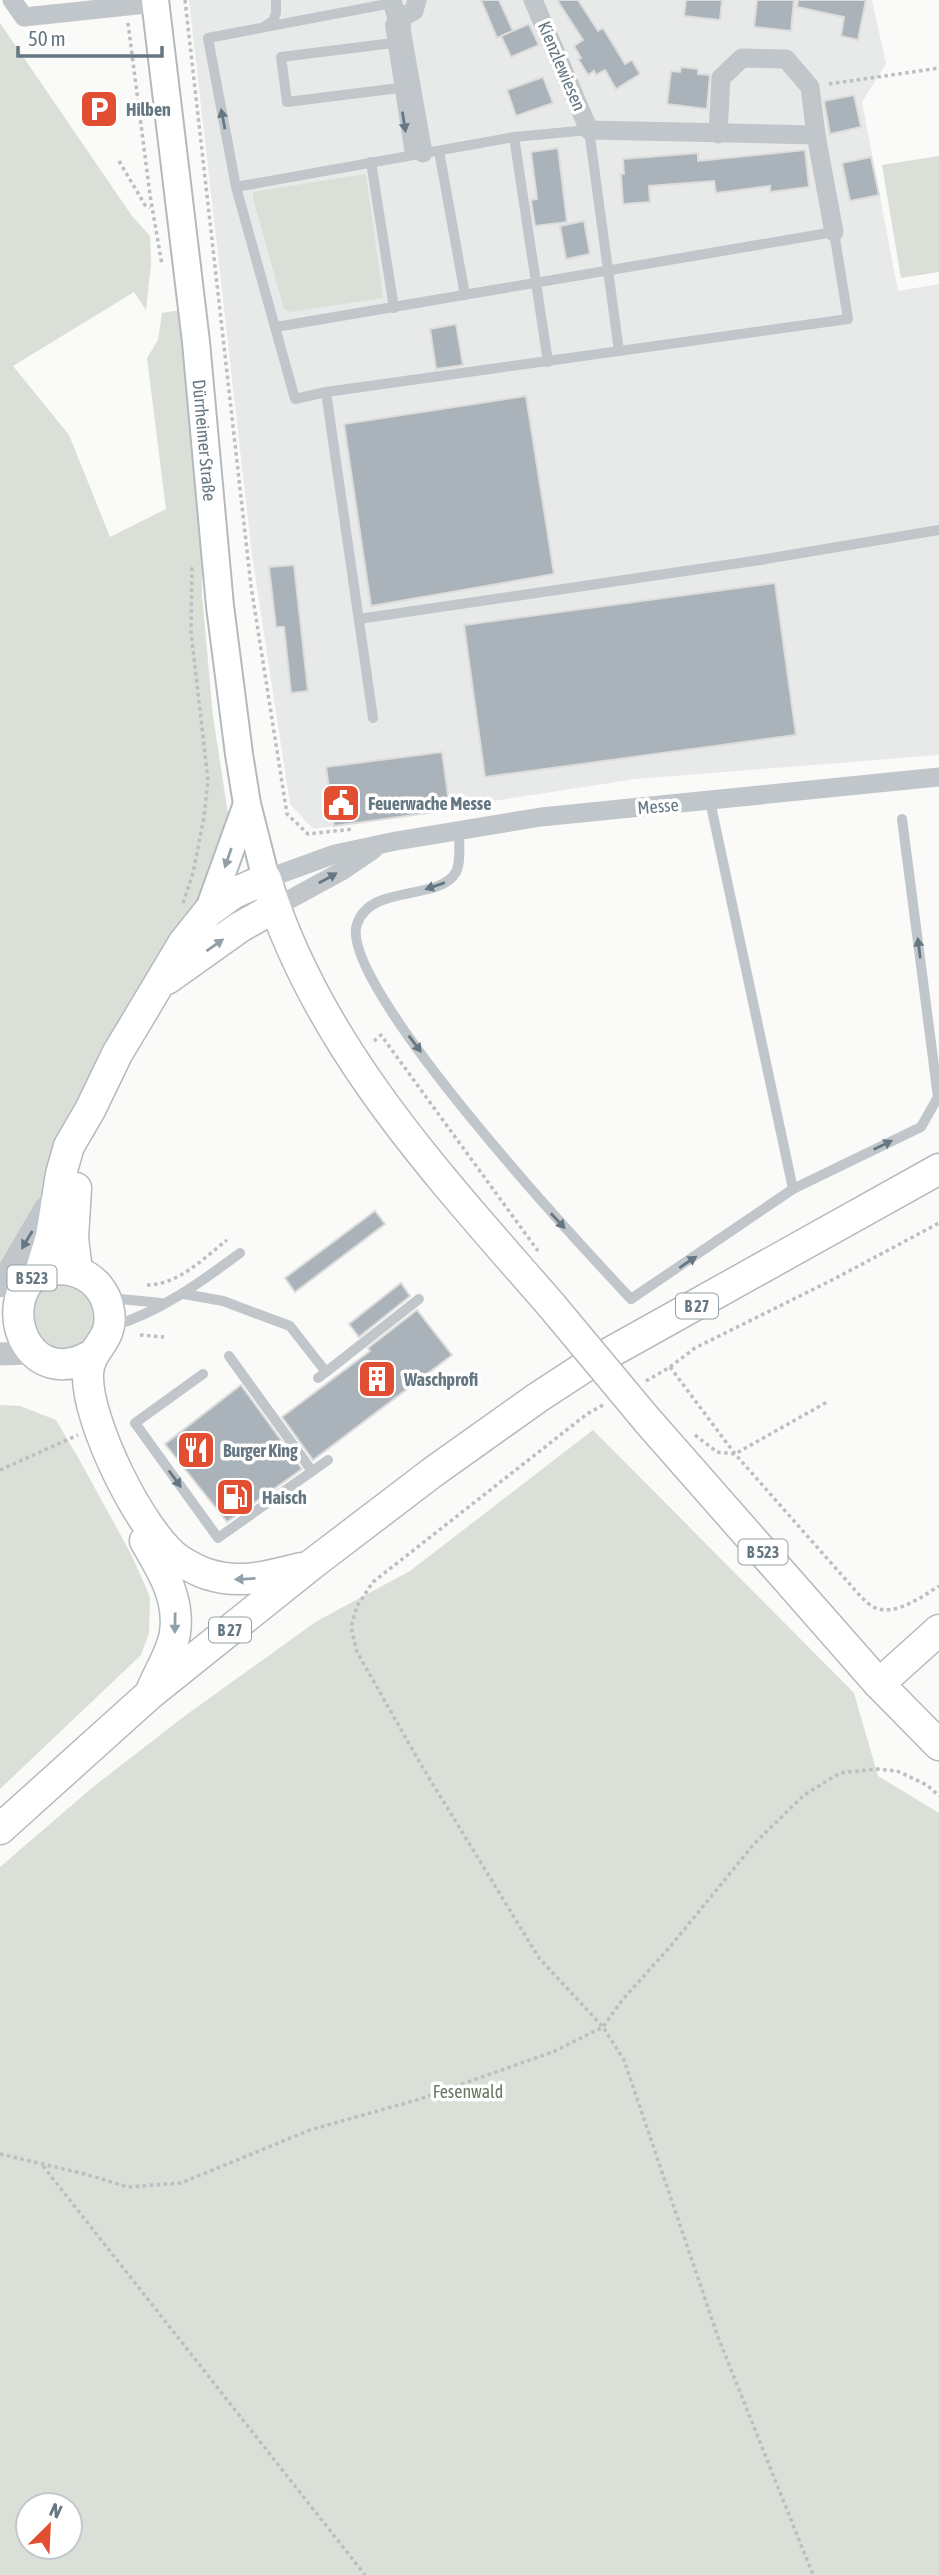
<svg xmlns="http://www.w3.org/2000/svg" width="939" height="2575" font-family="'Asap Condensed',sans-serif">
<style>
.built{fill:#e8e9e9}
.green{fill:#dadfd7;fill-rule:evenodd}
.building{fill:#aab3b9;stroke:#dcdcda;stroke-width:2}
.lines{fill:none;stroke-linecap:round;stroke-linejoin:round}
.secondary-casing{stroke:#b3babe;stroke-width:30}
.primary-casing{stroke:#b5babe;stroke-width:33}
.path{stroke:#bbbfc2;stroke-width:3.5;stroke-dasharray:3.5 3.5;stroke-linecap:butt}
.service{stroke:#c1c6ca;stroke-width:10}
.minor{stroke:#c1c6ca;stroke-width:19}
.tertiary{stroke:#c1c6ca;stroke-width:23}
.secondary{stroke:#fff;stroke-width:26}
.primary{stroke:#fff;stroke-width:30}
.primary-bridge-casing{stroke:#b5babe;stroke-width:33;stroke-linecap:butt}
.primary-bridge{stroke:#fff;stroke-width:30}
.oneway{fill:#657782}
.oneway2{fill:#93a0a8}
.labels{text-anchor:middle;dominant-baseline:central;stroke-width:7;stroke-linejoin:round;paint-order:stroke}
.shield{fill:#fff;stroke:#93a0a8;stroke-width:2}
.shield-label{font-size:16px;font-weight:bold;fill:#657782}
.street-label{font-size:18px;fill:#657782;stroke:#fff}
.poi-label{font-size:18px;font-weight:bold;fill:#657782;stroke:#fff;text-anchor:start}
.park-label{font-size:18px;fill:#697a64;stroke:#fff}
</style>
<rect width="100%" height="100%" fill="#fafaf8"/>
<!-- built -->
<polygon class="built" points="189,0 872,0 886,64 862,102 898,291 939,284 939,755 636,779 313,829 290,804 252,555"/>
<!-- green -->
<g class="green">
<polygon points="0,23 132,216 150,236 151,264 146,310 134,292 13,366 69,435 110,537 166,509 147,358 158,340 162,313 180,310 202,550 202,595 213,716 228,814 228,844 221,868 44,1191 25,1235 0,1275"/>
<polygon points="939,156 939,272 901,278 882,165"/>
<polygon points="366,174 383,298 290,312 284,309 253,198 253,192"/>
<path d="M50,1283c7,0 16,-1 22,1 27,8 31,59 4,66 -9,2 -24,-1 -33,-1l-17,-42 5,-10z"/>
<polygon points="0,1405 20,1406 56,1420 80,1461 131,1554 150,1597 149,1633 141,1655 0,1789"/>
<path d="M593,1430l261,263 24,83 61,37v762h-939v-708l93,-80 93,-72 131,-94 93,-50zM28,2505h42v42h-42z"/>
</g>
<!-- building -->
<g class="building">
<polygon points="481,0 499,0 513,31 497,38"/>
<polygon points="557,0 578,0 598,31 603,28 625,64 632,60 640,74 616,89 605,70 596,75 594,71 588,75 578,59 581,58 574,46 583,40"/>
<polygon points="686,0 722,0 720,20 684,16"/>
<polygon points="757,0 794,0 791,31 754,27"/>
<polygon points="798,0 866,0 858,40 841,36 844,17 797,7"/>
<polygon points="529,24 539,45 511,57 501,36"/>
<polygon points="681,67 698,69 698,74 710,75 707,109 667,104 671,71 680,72"/>
<polygon points="543,77 553,103 516,116 507,90"/>
<polygon points="854,95 861,127 830,134 824,101"/>
<polygon points="558,148 567,222 535,226 531,200 537,199 531,152"/>
<polygon points="805,150 809,187 770,192 770,186 716,193 714,181 649,186 650,202 623,204 621,174 624,174 623,159 698,153 698,161"/>
<polygon points="871,157 879,195 850,201 842,163"/>
<polygon points="584,221 590,254 566,259 560,226"/>
<polygon points="456,324 463,365 436,369 430,329"/>
<polygon points="526,396 554,574 371,606 344,424"/>
<polygon points="294,565 308,691 291,693 284,627 276,627 269,567"/>
<polygon points="775,583 796,735 485,777 464,625"/>
<polygon points="442,752 450,810 334,826 326,767"/>
<polygon points="375,1211 385,1224 295,1292 285,1278"/>
<polygon points="401,1283 410,1296 359,1337 349,1324"/>
<polygon points="417,1310 452,1355 313,1460 282,1417 370,1351 368,1348"/>
<polygon points="241,1385 302,1469 227,1522 165,1444"/>
</g>
<g class="lines">
<defs>
<g id="secondary">
<path id="s1" d="M155,0l41,342 24,264 19,148 8,50 19,75"/>
<polyline points="208,912 247,804"/>
</g>
<g id="primary">
<polyline points="167,979 240,927 274,908"/>
<polyline points="76,1188 73,1238 77,1271"/>
<path d="M40,1273l11,-36 10,-63 8,-28 21,-36 27,-56 67,-112 24,-30 26,-19 32,-14c51,168 174,298 286,427"/>
<path d="M90,1356c-57,32 -90,-38 -61,-75 29,-25 75,-8 80,30 5,31 -20,36 -21,63 -2,46 53,159 91,186 8,5 19,11 28,14 34,11 61,2 94,-6"/>
<polyline points="647,1420 879,1684 939,1745"/>
<path d="M145,1541c17,29 35,57 30,92 -3,19 -16,39 -23,56"/>
<polyline points="879,1684 939,1630"/>
<polyline points="0,1829 150,1694 311,1565 433,1472 537,1398 586,1366 939,1169"/>
</g>
</defs>
<!-- secondary casing -->
<use href="#secondary" class="secondary-casing"/>
<!-- primary casing -->
<use href="#primary" class="primary-casing"/>
<!-- path -->
<g class="path">
<polyline points="185,0 251,586 287,814 308,834 353,829"/>
<polyline points="128,23 150,195 162,265"/>
<polyline points="829,84 939,68"/>
<polyline points="119,161 145,205 150,208"/>
<polyline points="183,903 193,873 204,817 208,780 191,632 192,565"/>
<polyline points="374,1041 381,1035 538,1251"/>
<path d="M147,1285c31,0 57,-27 80,-45"/>
<polyline points="140,1335 164,1337"/>
<path d="M670,1367l65,87 127,144c4,3 9,9 14,10 20,8 47,-12 63,-22"/>
<polyline points="646,1381 670,1367 695,1348 836,1278 939,1223"/>
<polyline points="603,1405 587,1414 373,1582 357,1606 351,1627 357,1652 420,1763 539,1958 603,2027 624,2060 718,2337 813,2575"/>
<polyline points="695,1435 717,1452 735,1454 827,1402"/>
<polyline points="0,1470 78,1435"/>
<polyline points="0,2154 85,2174 128,2187 181,2183 310,2130 420,2099 555,2051 603,2027 623,1999 669,1948 754,1844 804,1795 840,1773 876,1769 897,1771 927,1785 939,1796"/>
<polyline points="43,2166 365,2575"/>
</g>
<!-- service -->
<g class="service">
<polyline points="395,12 390,25 410,155"/>
<polyline points="265,26 273,21 276,13 276,0"/>
<polyline points="393,43 281,57 287,102 399,88"/>
<polyline points="514,137 548,362"/>
<polyline points="439,151 465,295"/>
<polyline points="371,162 394,308"/>
<polyline points="236,187 514,137 589,130 619,351"/>
<polyline points="276,327 834,232 848,319 326,392 295,399 236,187 208,38 392,3"/>
<polyline points="326,392 373,718"/>
<polyline points="359,619 760,560 939,530"/>
<polyline points="710,801 793,1189"/>
<path d="M459,831c0,11 2,32 -3,41 -17,30 -85,11 -99,52 -21,59 227,325 274,375l162,-110 128,-62 17,-30 -36,-278"/>
<polyline points="184,1294 223,1301 290,1326 326,1372 318,1378"/>
<polyline points="110,1298 161,1303"/>
<path d="M113,1326c47,-14 88,-44 127,-73"/>
<polyline points="229,1356 312,1471"/>
<polyline points="326,1372 419,1299"/>
<polyline points="203,1374 135,1423 218,1538 328,1460"/>
</g>
<!-- minor -->
<g class="minor">
<polyline points="12,0 24,17 156,3"/>
<polyline points="392,0 395,12 403,16 414,11 417,0"/>
<polyline points="533,0 589,130 816,135 834,232"/>
<polyline points="403,16 401,29 423,153"/>
<polyline points="718,134 721,78 742,58 786,59 810,87 816,135"/>
<polyline points="266,879 335,854 396,841 541,817 939,777"/>
<polyline points="274,908 342,871 373,850"/>
</g>
<!-- tertiary -->
<g class="tertiary">
<polyline points="0,1286 45,1209 57,1197"/>
<polyline points="0,1354 29,1353"/>
</g>
<!-- secondary -->
<use href="#secondary" class="secondary"/>
<!-- primary -->
<use href="#primary" class="primary"/>
<defs>
<polyline id="primary-bridge" points="552,1306 647,1420"/>
</defs>
<!-- primary-bridge casing -->
<use href="#primary-bridge" class="primary-bridge-casing"/>
<!-- primary-bridge -->
<use href="#primary-bridge" class="primary-bridge"/>
</g>
<!-- one-way arrows -->
<defs><path id="oneway-solid" d="M-6-.8H1V-3.2L6.5 0L1 3.2V.8H-6Z" transform="scale(1.75)"/></defs>
<g class="oneway">
<use href="#oneway-solid" transform="translate(223 119) rotate(-101)"/>
<use href="#oneway-solid" transform="translate(404 122) rotate(81)"/>
<use href="#oneway-solid" transform="translate(328 878) rotate(-29)"/>
<use href="#oneway-solid" transform="translate(435 886) rotate(161)"/>
<use href="#oneway-solid" transform="translate(919 948) rotate(-97)"/>
<use href="#oneway-solid" transform="translate(415 1044) rotate(53)"/>
<use href="#oneway-solid" transform="translate(883 1145) rotate(-26)"/>
<use href="#oneway-solid" transform="translate(558 1221) rotate(47)"/>
<use href="#oneway-solid" transform="translate(27 1240) rotate(121)"/>
<use href="#oneway-solid" transform="translate(688 1262) rotate(-34)"/>
<use href="#oneway-solid" transform="translate(175 1479) rotate(54)"/>
</g>
<g class="oneway2">
<use href="#oneway-solid" transform="translate(228 858) rotate(109)"/>
<use href="#oneway-solid" transform="translate(215 945) rotate(-35)"/>
<use href="#oneway-solid" transform="translate(245 1579) rotate(177)"/>
<use href="#oneway-solid" transform="translate(175 1623) rotate(91)"/>
</g>
<!-- icons -->
<defs>
<symbol id="parking-square" viewBox="-11 -11 22 22"><rect x="-9" y="-9" width="18" height="18" rx="4" fill="#e14e31" stroke="#fff"/><path d="M-3.5-5.5H1a3.5 3.5 0 0 1 0 7H-1V5.5H-3.5ZM-1-3.4V-.6H.8a1.4 1.4 0 0 0 0-2.8Z" fill="#fff"/></symbol>
<symbol id="civic-square" viewBox="-11 -11 22 22"><rect x="-9" y="-9" width="18" height="18" rx="4" fill="#e14e31" stroke="#fff"/><path d="M-.6-6.5H3V-4.5H.6V-3L4-1V1h2V6H-6V1h2V-1L-.6-3ZM-1.2 2.5V6h2.4V2.5Z" fill="#fff"/></symbol>
<symbol id="building-square" viewBox="-11 -11 22 22"><rect x="-9" y="-9" width="18" height="18" rx="4" fill="#e14e31" stroke="#fff"/><path d="M-4-6H4V6H1V3H-1V6H-4ZM-2.5-4.3h1.7v1.8h-1.7ZM.8-4.3h1.7v1.8H.8ZM-2.5-1h1.7V.8h-1.7ZM.8-1h1.7V.8H.8Z" fill="#fff"/></symbol>
<symbol id="restaurant-square" viewBox="-11 -11 22 22"><rect x="-9" y="-9" width="18" height="18" rx="4" fill="#e14e31" stroke="#fff"/><path d="M-5-6h1v4h1v-4h1v4h1v-4h1v5L-1.5 .5V6h-2V.5L-5-1ZM5-6V6H3V1.5H1.5Q1.5-4 5-6Z" fill="#fff"/></symbol>
<symbol id="fuel-square" viewBox="-11 -11 22 22"><rect x="-9" y="-9" width="18" height="18" rx="4" fill="#e14e31" stroke="#fff"/><path d="M-5.5-6h7V0h2V4h1.3V-2.5L3-4.5l.8-.8L6-3V5H2.5V1h-1V6h-7ZM-4.2-4.7v3.2H.2V-4.7Z" fill="#fff"/></symbol>
</defs>
<g fill-rule="evenodd">
<use href="#parking-square" x="77" y="87" width="44" height="44"/>
<use href="#civic-square" x="319" y="781" width="44" height="44"/>
<use href="#building-square" x="355" y="1357" width="44" height="44"/>
<use href="#restaurant-square" x="174" y="1428" width="44" height="44"/>
<use href="#fuel-square" x="213" y="1475" width="44" height="44"/>
</g>
<g class="labels">
<!-- shield labels -->
<g class="shield">
<rect x="7.5" y="1265.5" width="49" height="25" rx="5"/>
<rect x="676" y="1293.5" width="42" height="25" rx="5"/>
<rect x="738.5" y="1539.5" width="49" height="25" rx="5"/>
<rect x="209" y="1617.5" width="42" height="25" rx="5"/>
</g>
<g class="shield-label">
<text x="32" y="1278">B 523</text>
<text x="697" y="1306">B 27</text>
<text x="763" y="1552">B 523</text>
<text x="230" y="1630">B 27</text>
</g>
<!-- street labels -->
<g class="street-label">
<text transform="translate(562 66) rotate(67)">Kienzlewiesen</text>
<text stroke="none"><textPath href="#s1" startOffset="443">Dürrheimer Straße</textPath></text>
<text transform="translate(658 806) rotate(-5)">Messe</text>
</g>
<!-- poi labels -->
<g class="poi-label">
<text x="126" y="109">Hilben</text>
<text x="368" y="803">Feuerwache Messe</text>
<text x="404" y="1379">Waschprofi</text>
<text x="223" y="1450">Burger King</text>
<text x="262" y="1497">Haisch</text>
</g>
<!-- park labels -->
<g class="park-label">
<text x="468" y="2091">Fesenwald</text>
</g>
</g>
<!-- north arrow -->
<g transform="translate(49 2526) rotate(24)"><circle r="33" fill="#ffffff" stroke="#c1c9cd" stroke-width="2"/>
<path d="M0-5L12 26L0 18L-12 26Z" fill="#e14e31"/>
<text y="-10" font-size="19" font-weight="bold" text-anchor="middle" fill="#657782">N</text>
</g>
<!-- scale -->
<path d="M18 46v10h144v-10" fill="none" stroke="#657782" stroke-width="3.5"/>
<text x="28" y="46" font-size="21" fill="#657782" stroke="#ffffff" stroke-width="5" paint-order="stroke">50 m</text>
</svg>
